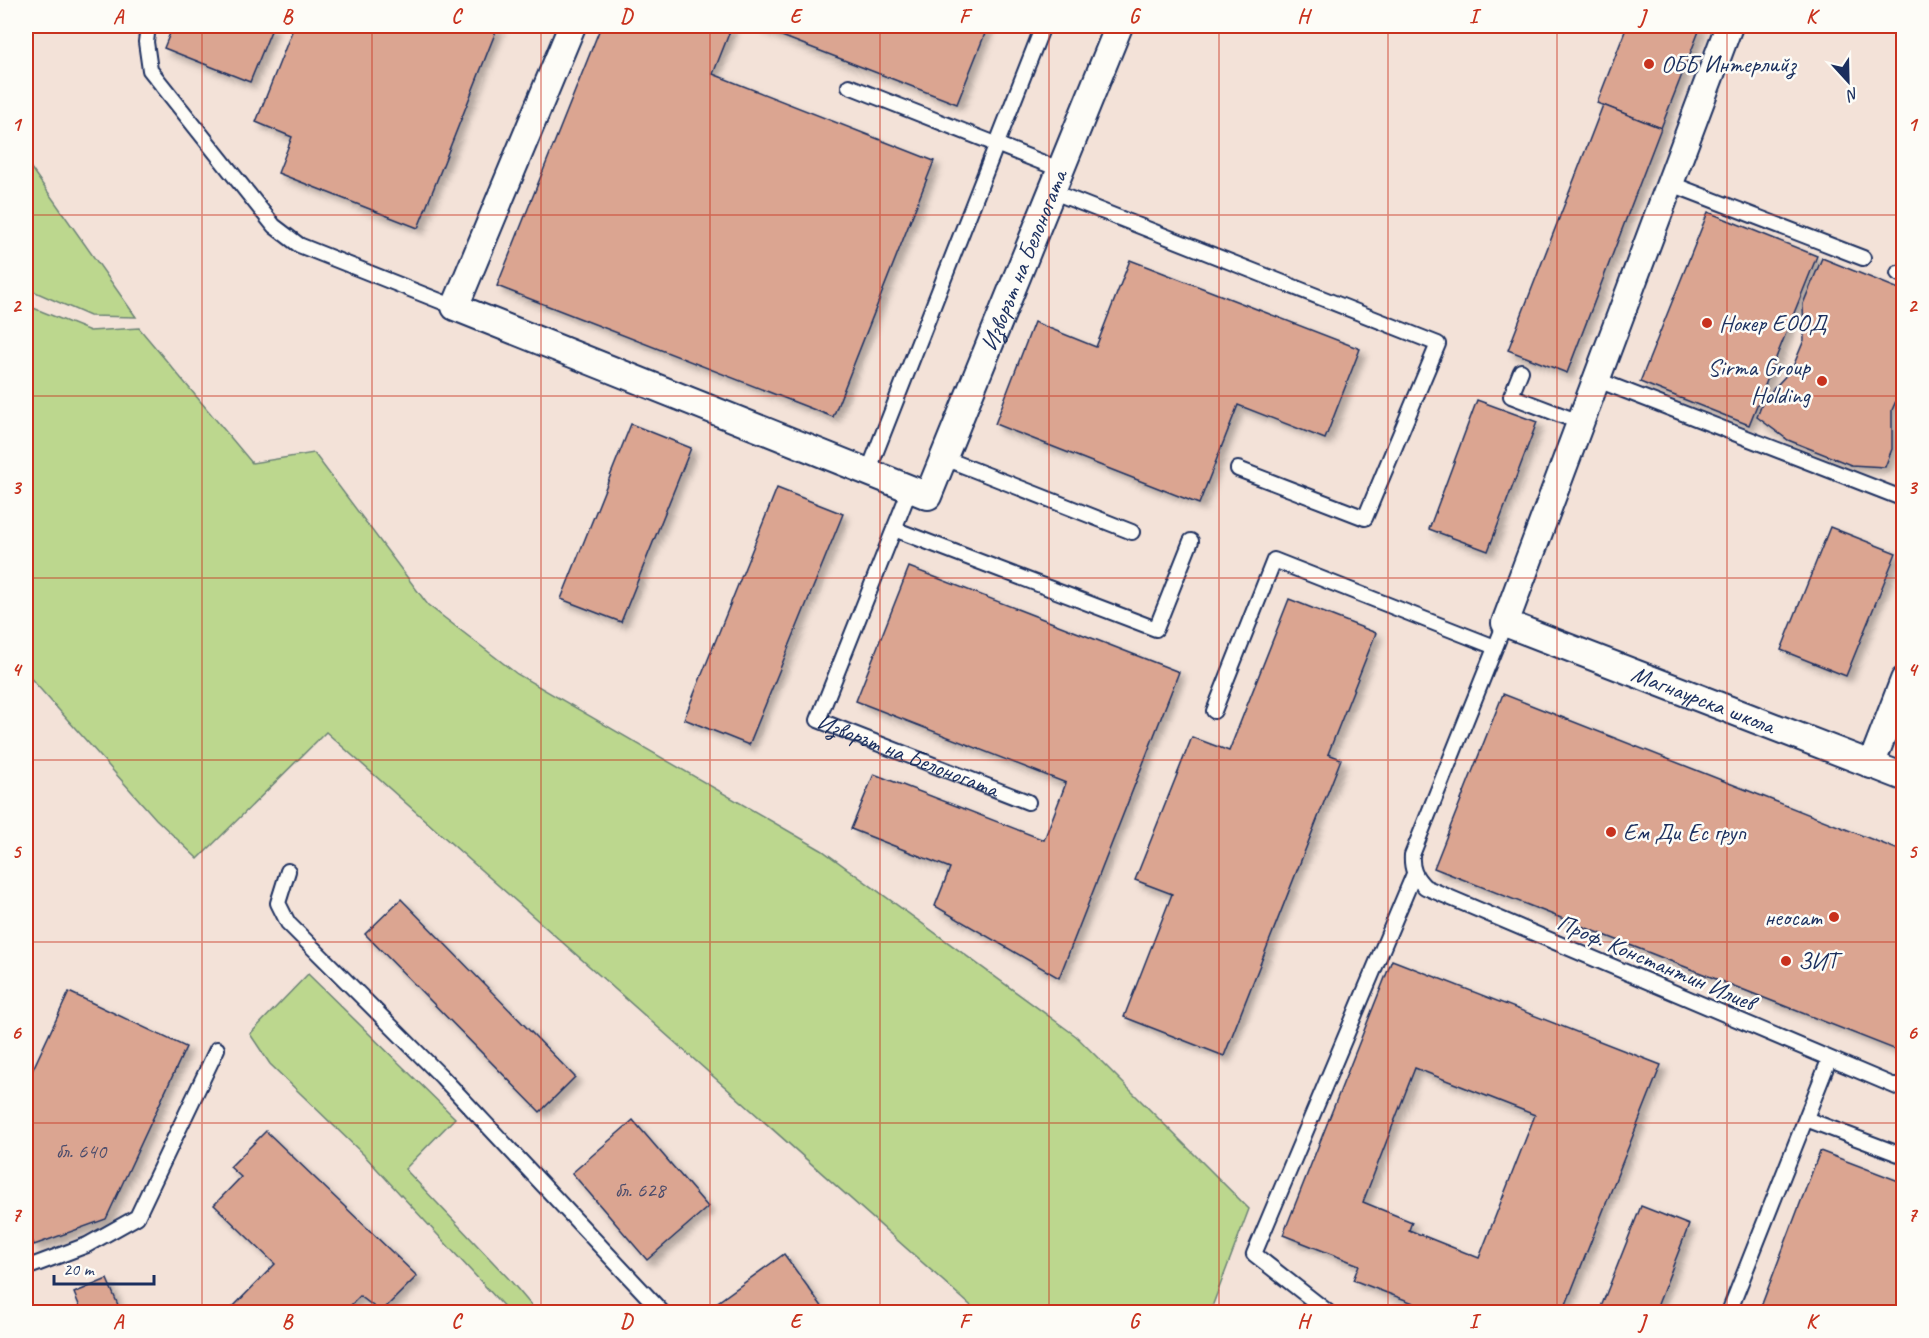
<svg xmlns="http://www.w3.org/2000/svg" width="1929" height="1338" font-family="Caveat,sans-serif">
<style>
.green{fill:#bcd78e;stroke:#6c8376;stroke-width:1.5}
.building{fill:#dba591;stroke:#1b2f5e;stroke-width:1.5;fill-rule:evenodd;filter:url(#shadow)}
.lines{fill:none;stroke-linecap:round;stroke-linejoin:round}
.service-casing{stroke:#1b2f5e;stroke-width:18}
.minor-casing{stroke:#1b2f5e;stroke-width:30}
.service{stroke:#fdfcf7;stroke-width:14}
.minor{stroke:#fdfcf7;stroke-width:26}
.grid{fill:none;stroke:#c8321e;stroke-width:1.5;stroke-opacity:0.55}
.poi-dot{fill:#c8321e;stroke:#fdfcf7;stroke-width:2}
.labels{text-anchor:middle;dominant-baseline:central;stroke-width:5;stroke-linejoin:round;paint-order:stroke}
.number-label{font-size:21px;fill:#4b4c6b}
.poi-label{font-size:24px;fill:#1b2f5e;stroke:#fdfcf7;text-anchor:start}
.street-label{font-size:24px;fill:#1b2f5e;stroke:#fdfcf7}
.neatline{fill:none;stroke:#c8321e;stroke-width:2}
.grid-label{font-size:20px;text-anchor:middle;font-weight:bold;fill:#c8321e}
</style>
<defs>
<filter id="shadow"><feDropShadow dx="5.5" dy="5.5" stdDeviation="3" flood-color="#0004"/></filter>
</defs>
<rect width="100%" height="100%" fill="#f3e2d8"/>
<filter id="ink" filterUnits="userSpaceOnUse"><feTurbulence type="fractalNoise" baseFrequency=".0167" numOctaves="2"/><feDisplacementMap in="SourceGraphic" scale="12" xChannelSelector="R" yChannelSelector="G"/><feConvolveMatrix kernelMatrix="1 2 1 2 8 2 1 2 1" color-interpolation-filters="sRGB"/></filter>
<g filter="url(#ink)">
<!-- green -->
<g class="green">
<polygon points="26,161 136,317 90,316 26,288"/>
<polygon points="26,305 90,331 139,328 252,463 314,453 428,605 517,674 823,851 1076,1036 1249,1209 1210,1312 978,1312 326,732 198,859 156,819 26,673"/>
<polygon points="308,974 455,1118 405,1169 509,1279 537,1312 509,1312 364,1155 270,1064 250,1034"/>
</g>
<!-- building -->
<g class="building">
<polygon points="173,26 273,26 250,82 164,48"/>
<polygon points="294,26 498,26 418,228 278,173 292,137 256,122"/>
<polygon points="601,26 732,26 713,74 934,161 833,417 497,286"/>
<polygon points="756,26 988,26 957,104"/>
<polygon points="1627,26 1701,26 1661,128 1597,103"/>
<polygon points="1603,105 1661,128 1567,373 1508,350"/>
<polygon points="1708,212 1817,256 1749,425 1640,382"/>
<polygon points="1822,258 1904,291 1904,383 1892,410 1892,449 1885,467 1851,465 1788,440 1757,417 1764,399 1792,369 1804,340 1803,304"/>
<polygon points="1130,260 1360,349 1325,439 1238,405 1199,504 995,424 1034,322 1096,347"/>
<polygon points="1477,400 1537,422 1488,551 1429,529"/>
<polygon points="631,424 691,448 621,622 561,599"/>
<polygon points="777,488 843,514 749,745 684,719"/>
<polygon points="1830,527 1896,553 1846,676 1781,650"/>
<polygon points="909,567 1179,672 1059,978 935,906 950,868 851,829 874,774 1044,840 1066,783 856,701"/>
<polygon points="1289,599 1376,633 1328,754 1341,759 1224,1056 1124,1017 1172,894 1135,880 1192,737 1229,751"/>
<polygon points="1503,694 1904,852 1904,1053 1434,868"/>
<polygon points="401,899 575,1077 540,1112 365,934"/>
<path d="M1392,960l269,105 -98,247h-126l-84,-32 6,-15 -76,-30zM1415,1068l120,47 -56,143 -70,-28 3,-8 -49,-20z"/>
<polygon points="69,992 186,1047 106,1219 34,1245 26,1224 26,1084"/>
<polygon points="633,1120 708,1207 647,1260 572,1173"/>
<polygon points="266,1131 417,1276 381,1312 360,1296 344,1312 228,1312 275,1264 214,1205 241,1177 230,1167"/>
<polygon points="1820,1151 1904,1183 1904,1312 1759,1312"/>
<polygon points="1641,1206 1689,1225 1655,1312 1599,1312"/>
<polygon points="784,1254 826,1312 704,1312"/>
<polygon points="107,1279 121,1312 82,1312 74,1293"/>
</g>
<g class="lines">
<defs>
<g id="service">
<polyline points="148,26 146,42 150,70 274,226 299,245 455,307"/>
<polyline points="849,86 1059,169"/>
<polyline points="1669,183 1863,258"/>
<polyline points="1051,191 1438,344 1365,518 1238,469"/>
<polyline points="1898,273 1904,275"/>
<polyline points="1521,371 1511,396 1579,422"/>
<polyline points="1595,379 1904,499"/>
<polyline points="944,458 1132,532"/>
<polyline points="868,472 1043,26"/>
<path id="s1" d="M910,489l-92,231 210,82"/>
<polyline points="894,529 1156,629 1191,541"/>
<path d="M1505,623l-93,232c-1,14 3,22 13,32l479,203"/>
<polyline points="1214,711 1274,560 1495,647"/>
<polyline points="288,871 278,903 288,923 442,1077 662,1312"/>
<polyline points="1806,1119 1904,1156"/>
<polyline points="26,1268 87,1245 137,1217 217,1049"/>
<polyline points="1328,1312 1254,1254 1414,874"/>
<polyline points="1729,1312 1829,1060"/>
</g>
<g id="minor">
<path id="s2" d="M572,26l-117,281 473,189 191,-470"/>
<path id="s3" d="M1729,26l-224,597 399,154"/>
<polyline points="1871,765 1904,680"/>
</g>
</defs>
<!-- service casing -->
<use href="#service" class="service-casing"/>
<!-- minor casing -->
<use href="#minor" class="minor-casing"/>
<!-- service -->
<use href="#service" class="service"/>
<!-- minor -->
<use href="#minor" class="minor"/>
</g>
</g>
<!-- grid -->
<path class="grid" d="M202,26v1286M372,26v1286M541,26v1286M710,26v1286M880,26v1286M1049,26v1286M1219,26v1286M1388,26v1286M1557,26v1286M1727,26v1286M26,215h1878M26,396h1878M26,578h1878M26,760h1878M26,942h1878M26,1123h1878"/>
<!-- markers -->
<g class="poi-dot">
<circle cx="1649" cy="64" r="6"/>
<circle cx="1707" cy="323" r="6"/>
<circle cx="1822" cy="381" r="6"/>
<circle cx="1611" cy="832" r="6"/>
<circle cx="1834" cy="917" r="6"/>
<circle cx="1786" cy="961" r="6"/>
</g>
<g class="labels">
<!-- number labels -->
<g class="number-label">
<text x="81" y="1151">бл. 640</text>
<text x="640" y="1190">бл. 628</text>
</g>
<!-- poi labels -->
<g class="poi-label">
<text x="1661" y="64">ОББ Интерлийз</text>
<text x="1719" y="323">Нокер ЕООД</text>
<text x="1810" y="367" text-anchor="end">Sirma Group<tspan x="1810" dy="28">Holding</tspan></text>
<text x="1623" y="832">Ем Ди Ес груп</text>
<text x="1822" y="917" text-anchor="end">неосат</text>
<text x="1798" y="961">ЗИТ</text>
</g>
<!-- street labels -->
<g class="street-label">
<text stroke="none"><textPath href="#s2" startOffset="1068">Изворът на Белоногата</textPath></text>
<text stroke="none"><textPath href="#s3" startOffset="850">Магнаурска школа</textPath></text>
<text stroke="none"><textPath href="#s1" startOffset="345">Изворът на Белоногата</textPath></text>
<text transform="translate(1656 962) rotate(23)">Проф. Константин Илиев</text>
</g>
</g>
<!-- margin -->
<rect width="1929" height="1338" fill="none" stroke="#fdfcf7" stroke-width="66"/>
<!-- north arrow -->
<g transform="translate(1848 81) rotate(158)" stroke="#fdfcf7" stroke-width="4.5" paint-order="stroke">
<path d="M0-4.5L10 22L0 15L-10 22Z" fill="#1b2f5e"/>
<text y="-9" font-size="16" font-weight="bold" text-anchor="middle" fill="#1b2f5e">N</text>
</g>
<!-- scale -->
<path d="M54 1275v9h100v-9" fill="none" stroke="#1b2f5e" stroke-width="3"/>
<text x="63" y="1275" font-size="18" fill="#1b2f5e" stroke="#fdfcf7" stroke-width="4.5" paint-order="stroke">20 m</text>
<rect x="33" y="33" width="1863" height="1272" class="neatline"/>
<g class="grid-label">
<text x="118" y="23">A</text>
<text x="287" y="23">B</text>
<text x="456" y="23">C</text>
<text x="626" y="23">D</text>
<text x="795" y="23">E</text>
<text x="964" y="23">F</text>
<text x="1134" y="23">G</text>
<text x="1303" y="23">H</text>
<text x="1473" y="23">I</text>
<text x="1642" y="23">J</text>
<text x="1811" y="23">K</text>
<text x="16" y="131">1</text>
<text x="1912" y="131">1</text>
<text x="16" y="312">2</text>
<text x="1912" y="312">2</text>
<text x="16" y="494">3</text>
<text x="1912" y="494">3</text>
<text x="16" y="676">4</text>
<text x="1912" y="676">4</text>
<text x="16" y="858">5</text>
<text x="1912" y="858">5</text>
<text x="16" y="1039">6</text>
<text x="1912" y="1039">6</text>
<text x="16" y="1221">7</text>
<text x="1912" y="1221">7</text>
<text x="118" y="1328">A</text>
<text x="287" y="1328">B</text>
<text x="456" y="1328">C</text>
<text x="626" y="1328">D</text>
<text x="795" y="1328">E</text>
<text x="964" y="1328">F</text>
<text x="1134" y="1328">G</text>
<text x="1303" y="1328">H</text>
<text x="1473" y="1328">I</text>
<text x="1642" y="1328">J</text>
<text x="1811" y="1328">K</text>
</g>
</svg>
